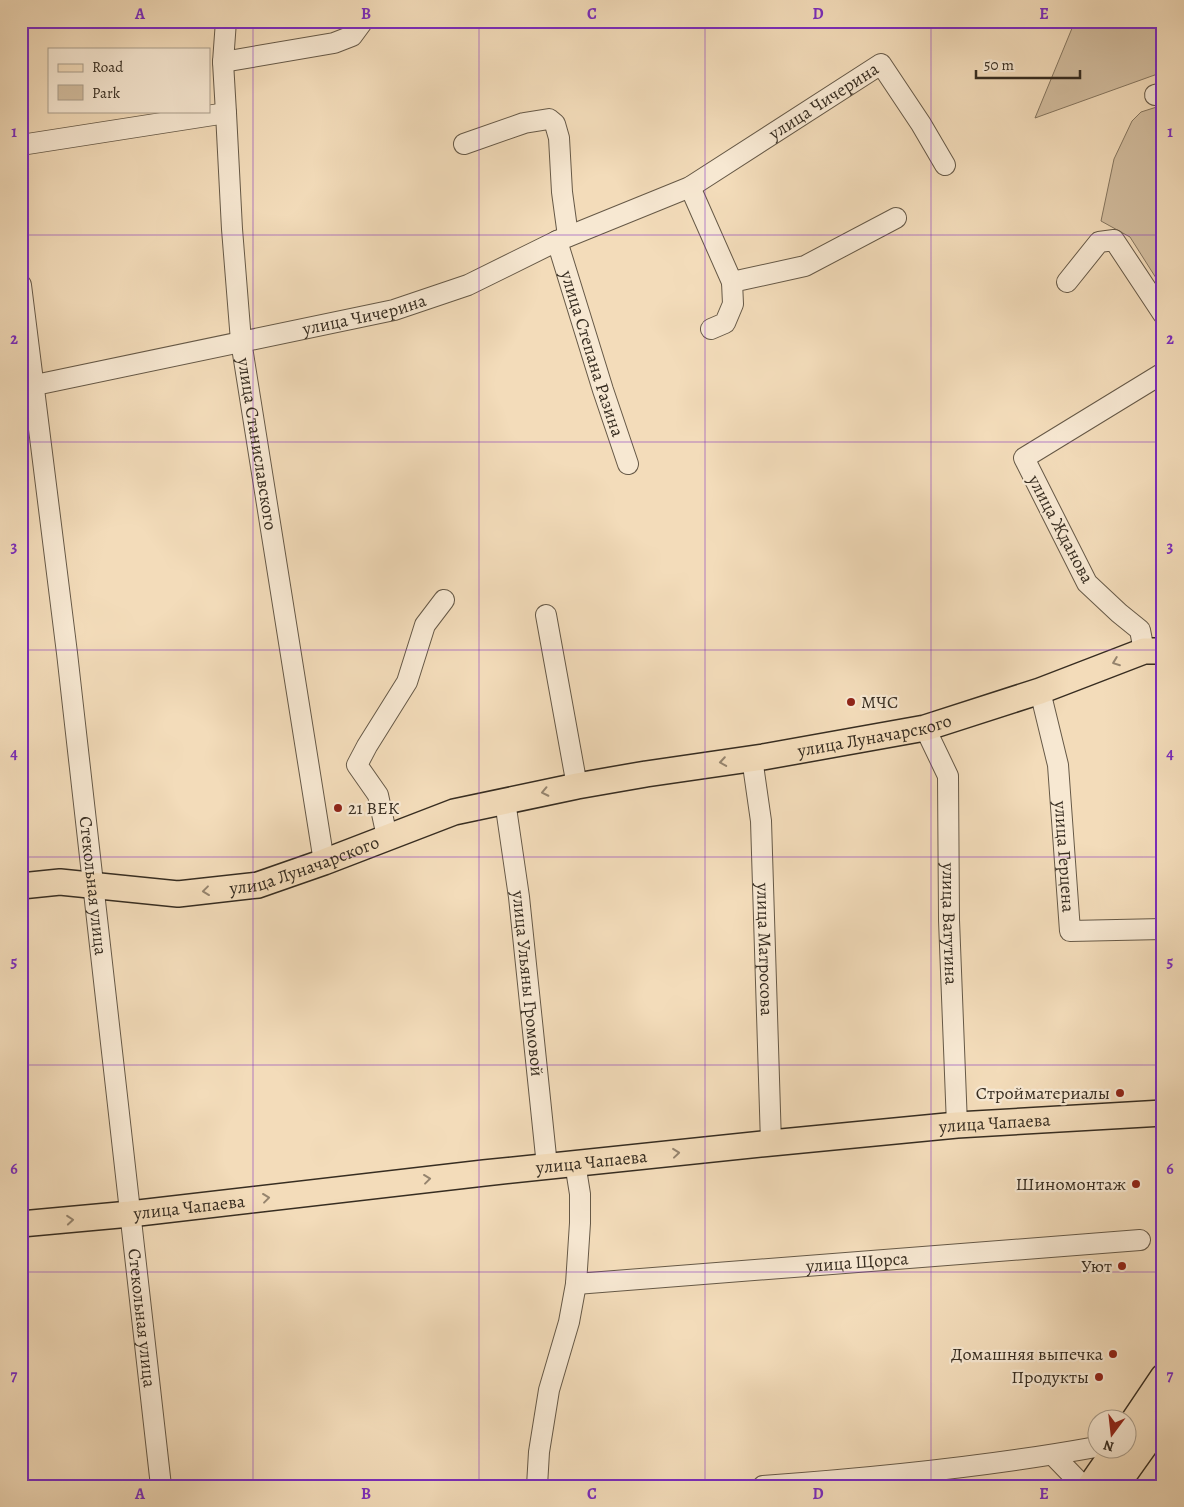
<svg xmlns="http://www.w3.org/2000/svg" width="1184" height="1507" font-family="Alegreya,serif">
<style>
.green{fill:#d3bea0;stroke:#857660}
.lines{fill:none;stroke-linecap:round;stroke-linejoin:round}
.minor-casing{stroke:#665947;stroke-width:22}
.major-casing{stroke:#372d21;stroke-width:28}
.minor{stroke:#f7e8d2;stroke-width:20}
.major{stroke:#f3dcba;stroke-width:25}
.oneway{stroke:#95846e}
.grid{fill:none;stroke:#7b2cbf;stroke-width:1;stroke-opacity:0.55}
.poi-dot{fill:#8f2418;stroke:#f7e8d2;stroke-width:2}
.labels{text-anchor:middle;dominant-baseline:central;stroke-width:4.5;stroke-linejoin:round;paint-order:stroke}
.street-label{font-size:18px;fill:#372d21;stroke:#f7e8d2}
.poi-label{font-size:18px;fill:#372d21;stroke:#f7e8d2;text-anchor:end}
.neatline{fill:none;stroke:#7b2cbf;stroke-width:2}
.grid-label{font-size:16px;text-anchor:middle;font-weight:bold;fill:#7b2cbf}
</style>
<rect width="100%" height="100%" fill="#f3dcba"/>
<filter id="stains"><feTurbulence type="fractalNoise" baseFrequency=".004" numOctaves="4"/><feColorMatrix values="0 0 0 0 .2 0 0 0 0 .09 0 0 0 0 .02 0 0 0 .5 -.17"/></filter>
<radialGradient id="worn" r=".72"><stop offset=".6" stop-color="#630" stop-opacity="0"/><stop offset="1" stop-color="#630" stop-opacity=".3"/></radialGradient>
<!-- green -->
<g class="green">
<polygon points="1075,21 1163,21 1163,72 1035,118"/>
<polygon points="1163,105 1163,289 1130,237 1101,221 1114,159 1132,121 1141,112"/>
</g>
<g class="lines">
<defs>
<g id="minor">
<path id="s1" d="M226,21l-3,41 3,51 6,116 9,112 83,521"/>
<polyline points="223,62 334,43 352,36 363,21"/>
<polyline points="1155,95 1163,93"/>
<polyline points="464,144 524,123 549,119 555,124 559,138 562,192 568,236"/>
<polyline points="21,145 226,113"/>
<polyline points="690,187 732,282"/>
<path id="s2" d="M557,241l46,149 25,74"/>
<polyline points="1067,282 1099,242 1114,240 1163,314"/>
<path id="s3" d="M21,285l46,368 94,833"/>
<polyline points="711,329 725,323 733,304 732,282 805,266 896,218"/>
<path id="s4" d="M21,388l373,-78 74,-25 89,-44 133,-54 191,-123 40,60 24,41"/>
<polyline points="546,615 577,786"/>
<polyline points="1144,651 1140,630 1119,613 1087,583 1024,458 1163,373"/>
<path id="s5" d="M1040,691l18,74 12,166 93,-2"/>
<path id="s6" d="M925,728l23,48 1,144 8,205"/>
<path id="s7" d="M752,758l9,63 10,322"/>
<path id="s8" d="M505,801l14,96 28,269"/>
<polyline points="387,837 378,795 357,765 367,746 407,682 425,625 444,600"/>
<path id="s9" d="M576,1284l564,-44"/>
<polyline points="1053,1455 1083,1486"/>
<polyline points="537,1486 539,1452 549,1390 569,1322 576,1284 580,1223 580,1194 575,1163"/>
<path d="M763,1486c112,-8 223,-19 333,-39"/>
</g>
<g id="major">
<path id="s10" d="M21,886l39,-4 118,12 80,-9 66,-23 130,-50 123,-26 69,-12 117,-17 162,-29 115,-37 104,-40h19"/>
<path id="s11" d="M21,1224l109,-10 354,-41 287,-30 186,-18 206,-12"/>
<polyline points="1126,1432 1163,1377"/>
<polyline points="1090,1486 1115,1450"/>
<polyline points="1116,1486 1163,1420"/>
</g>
</defs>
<!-- minor casing -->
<use href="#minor" class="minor-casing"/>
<!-- major casing -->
<use href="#major" class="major-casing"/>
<!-- minor -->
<use href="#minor" class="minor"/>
<!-- major -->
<use href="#major" class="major"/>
</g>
<!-- one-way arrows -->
<defs><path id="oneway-chevron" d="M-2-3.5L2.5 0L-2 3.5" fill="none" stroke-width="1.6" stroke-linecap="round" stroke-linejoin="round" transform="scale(1.25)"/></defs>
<g class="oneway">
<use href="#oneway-chevron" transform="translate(1116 662) rotate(159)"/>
<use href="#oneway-chevron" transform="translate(723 762) rotate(171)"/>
<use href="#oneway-chevron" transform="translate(545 792) rotate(168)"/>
<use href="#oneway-chevron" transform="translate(206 891) rotate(173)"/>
<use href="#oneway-chevron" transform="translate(676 1153) rotate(-6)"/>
<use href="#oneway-chevron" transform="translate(427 1179) rotate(-7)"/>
<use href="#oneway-chevron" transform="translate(266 1198) rotate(-7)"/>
<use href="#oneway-chevron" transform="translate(70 1220) rotate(-5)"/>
</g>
<!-- grid -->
<path class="grid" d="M253,21v1465M479,21v1465M705,21v1465M931,21v1465M21,235h1142M21,442h1142M21,650h1142M21,857h1142M21,1065h1142M21,1272h1142"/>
<!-- markers -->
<g class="poi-dot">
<circle cx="851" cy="702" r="5"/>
<circle cx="338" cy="808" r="5"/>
<circle cx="1120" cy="1093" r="5"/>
<circle cx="1136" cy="1184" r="5"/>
<circle cx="1122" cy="1266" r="5"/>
<circle cx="1113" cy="1354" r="5"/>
<circle cx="1099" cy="1377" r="5"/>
</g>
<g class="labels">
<!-- street labels -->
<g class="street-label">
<text stroke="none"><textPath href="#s4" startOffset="861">улица Чичерина</textPath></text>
<text stroke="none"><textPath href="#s4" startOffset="351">улица Чичерина</textPath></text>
<text stroke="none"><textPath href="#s2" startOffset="118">улица Степана Разина</textPath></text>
<text stroke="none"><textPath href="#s1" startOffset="425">улица Станиславского</textPath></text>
<text transform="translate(1061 529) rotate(62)">улица Жданова</text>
<text stroke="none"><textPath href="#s10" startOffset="875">улица Луначарского</textPath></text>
<text stroke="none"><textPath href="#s5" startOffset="168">улица Герцена</textPath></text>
<text stroke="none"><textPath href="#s10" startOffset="288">улица Луначарского</textPath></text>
<text stroke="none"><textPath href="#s3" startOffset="605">Стекольная улица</textPath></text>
<text stroke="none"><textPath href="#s6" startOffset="201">улица Ватутина</textPath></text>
<text stroke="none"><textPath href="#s7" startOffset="192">улица Матросова</textPath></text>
<text stroke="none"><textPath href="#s8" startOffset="184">улица Ульяны Громовой</textPath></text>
<text stroke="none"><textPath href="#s11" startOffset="979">улица Чапаева</textPath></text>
<text stroke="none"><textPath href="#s11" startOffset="574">улица Чапаева</textPath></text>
<text stroke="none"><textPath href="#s11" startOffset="169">улица Чапаева</textPath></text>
<text stroke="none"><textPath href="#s9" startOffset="282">улица Щорса</textPath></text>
<text stroke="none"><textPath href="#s3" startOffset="1040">Стекольная улица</textPath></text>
</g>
<!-- poi labels -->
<g class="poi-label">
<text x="861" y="702" text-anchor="start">МЧС</text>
<text x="348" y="808" text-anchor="start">21 ВЕК</text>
<text x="1110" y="1093">Стройматериалы</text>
<text x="1126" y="1184">Шиномонтаж</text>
<text x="1112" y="1266">Уют</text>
<text x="1103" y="1354">Домашняя выпечка</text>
<text x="1089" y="1377">Продукты</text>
</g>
</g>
<!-- margin -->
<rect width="1184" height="1507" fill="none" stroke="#f3dcba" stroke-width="55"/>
<!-- legend -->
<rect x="48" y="48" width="162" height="65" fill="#f7e8d2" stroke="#aa9d8b"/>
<rect x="58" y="64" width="25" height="8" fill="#f3dcba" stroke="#aa9d8b"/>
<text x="92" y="72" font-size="15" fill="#372d21">Road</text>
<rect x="58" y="85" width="25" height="15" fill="#d3bea0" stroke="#aa9d8b"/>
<text x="92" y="98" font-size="15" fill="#372d21">Park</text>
<!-- north arrow -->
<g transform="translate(1112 1434) rotate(195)"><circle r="24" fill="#f7e8d2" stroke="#aa9d8b"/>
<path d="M0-4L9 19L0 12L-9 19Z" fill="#8f2418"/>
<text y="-8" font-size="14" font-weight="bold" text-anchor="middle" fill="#372d21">N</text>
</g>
<!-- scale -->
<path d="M976 70v8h104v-8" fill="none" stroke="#372d21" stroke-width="2.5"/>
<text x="984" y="70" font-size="15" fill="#372d21" stroke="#f7e8d2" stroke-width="4" paint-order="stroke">50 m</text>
<rect x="28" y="28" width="1128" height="1452" class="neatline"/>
<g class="grid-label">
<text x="140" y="19">A</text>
<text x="366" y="19">B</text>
<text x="592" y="19">C</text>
<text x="818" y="19">D</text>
<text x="1044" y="19">E</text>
<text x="14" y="137">1</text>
<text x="1170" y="137">1</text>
<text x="14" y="344">2</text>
<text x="1170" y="344">2</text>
<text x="14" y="552">3</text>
<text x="1170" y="552">3</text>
<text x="14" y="759">4</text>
<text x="1170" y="759">4</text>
<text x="14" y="967">5</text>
<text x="1170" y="967">5</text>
<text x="14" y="1174">6</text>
<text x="1170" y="1174">6</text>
<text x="14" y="1381">7</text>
<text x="1170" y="1381">7</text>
<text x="140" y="1499">A</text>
<text x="366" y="1499">B</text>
<text x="592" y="1499">C</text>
<text x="818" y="1499">D</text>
<text x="1044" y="1499">E</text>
</g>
<rect width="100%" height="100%" filter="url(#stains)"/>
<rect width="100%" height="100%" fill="url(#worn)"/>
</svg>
